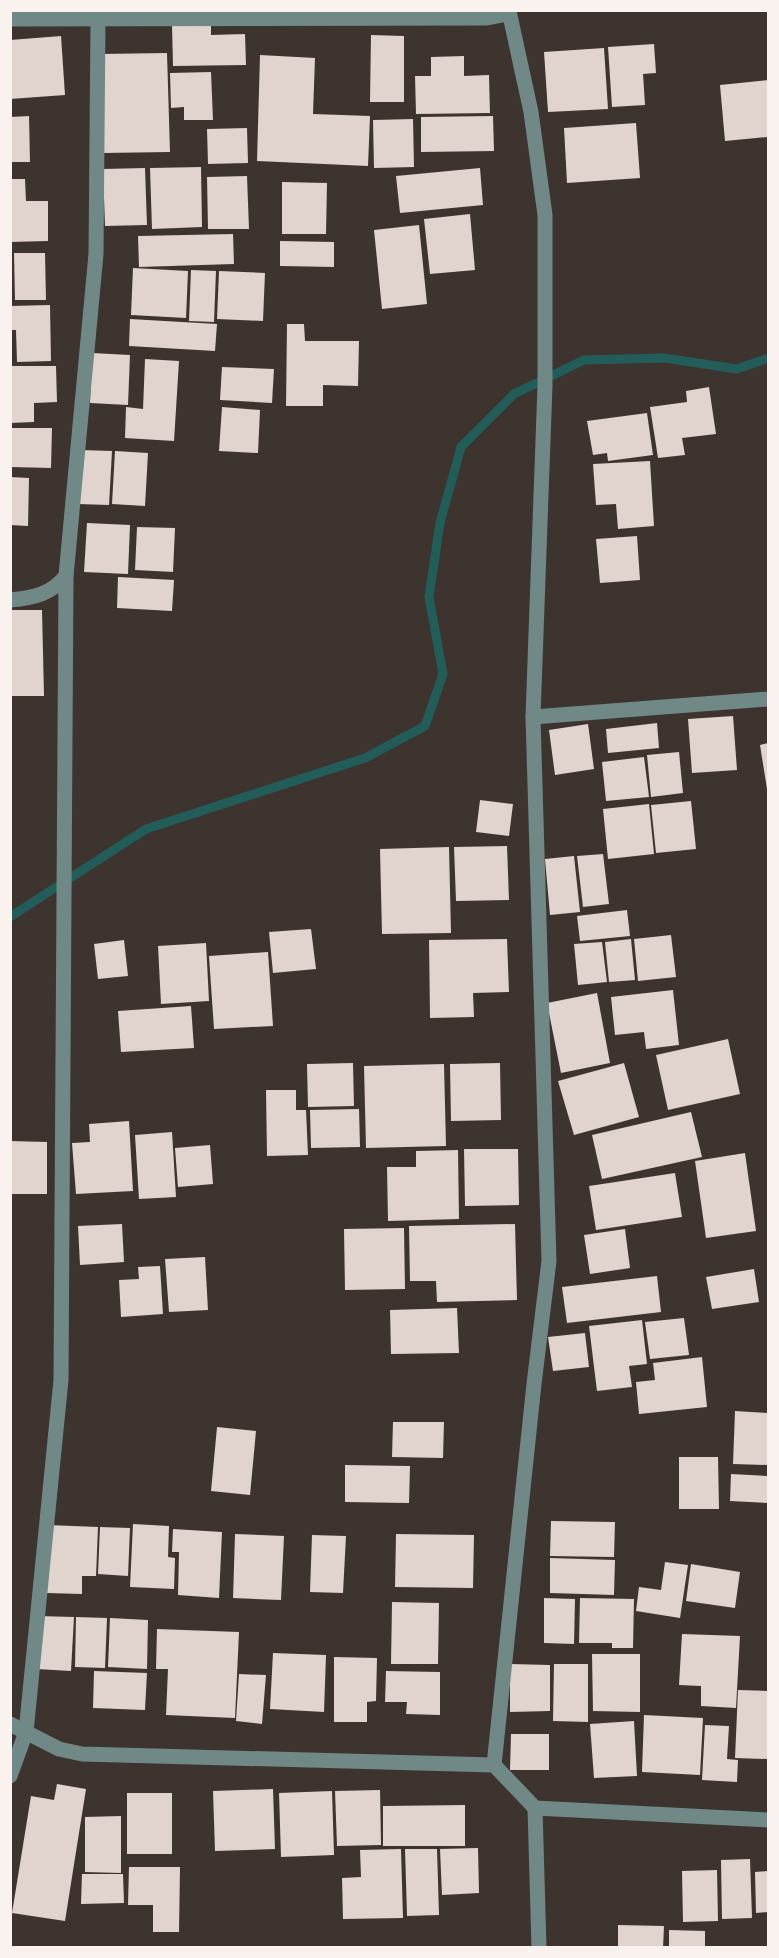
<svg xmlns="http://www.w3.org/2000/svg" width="779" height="1958" font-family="'Sofia Sans Condensed',sans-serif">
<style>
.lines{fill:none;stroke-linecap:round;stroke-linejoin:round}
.stream{stroke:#235d59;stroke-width:9}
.building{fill:#e1d3ce}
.minor{stroke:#718986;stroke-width:15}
</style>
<rect width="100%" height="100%" fill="#3d332f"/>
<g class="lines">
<!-- stream -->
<polyline class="stream" points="10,917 146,829 365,758 425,726 443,674 429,597 440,523 461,447 514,394 584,360 664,358 737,369 768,358"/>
</g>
<!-- building -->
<g class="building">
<polygon points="172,25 211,25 211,35 245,34 246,65 173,66"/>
<polygon points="371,35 404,36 404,102 370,102"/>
<polygon points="61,36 65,95 10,99 10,40"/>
<polygon points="654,44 656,73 643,74 645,105 612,107 608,47"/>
<polygon points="604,48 608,109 548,112 544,52"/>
<polygon points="167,53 170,152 103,153 100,54"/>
<polygon points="260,55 315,58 313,114 370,116 368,166 257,161"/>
<polygon points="464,56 464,76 489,75 490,113 416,114 415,76 431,76 431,57"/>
<polygon points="211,72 213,120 184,120 184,107 171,108 170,73"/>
<polygon points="768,80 768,137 725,141 720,85"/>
<polygon points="29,116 30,162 10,162 10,117"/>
<polygon points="493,116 494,151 421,152 421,117"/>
<polygon points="413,119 414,167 374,168 373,120"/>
<polygon points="636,123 640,178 567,183 564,128"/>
<polygon points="247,128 248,163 208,164 207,129"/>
<polygon points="201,167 202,227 152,229 150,168"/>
<polygon points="145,168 147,225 105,226 103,169"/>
<polygon points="480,168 483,205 400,213 396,176"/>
<polygon points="247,176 249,229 208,229 207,177"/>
<polygon points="10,179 25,179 26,201 48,201 48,241 10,242"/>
<polygon points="282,182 327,183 326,234 282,234"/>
<polygon points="470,214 475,270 430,274 424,219"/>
<polygon points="419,225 427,304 382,309 374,230"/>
<polygon points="233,234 234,264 139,267 138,236"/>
<polygon points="280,241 334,242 334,267 280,266"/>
<polygon points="14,253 45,253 46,300 15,300"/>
<polygon points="133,268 188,271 186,318 131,315"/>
<polygon points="191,270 216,271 214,322 189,321"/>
<polygon points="219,271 265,273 263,321 217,319"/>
<polygon points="50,305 51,361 17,362 16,330 10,330 10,306"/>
<polygon points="130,319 217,324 215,351 129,346"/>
<polygon points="287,324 304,324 305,341 359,341 358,386 323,385 323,406 286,406"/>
<polygon points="92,353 130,355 128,405 90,403"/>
<polygon points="145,359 179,361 174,441 125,438 126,407 143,409"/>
<polygon points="10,366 56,366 57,402 34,403 34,422 10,423"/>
<polygon points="222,367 274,369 272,403 220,400"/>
<polygon points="709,387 716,434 682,438 685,455 658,458 650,407 687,402 686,391"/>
<polygon points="222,407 260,410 258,453 219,451"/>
<polygon points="647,413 653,455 608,461 607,453 593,455 587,421"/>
<polygon points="10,428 52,428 51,468 10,467"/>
<polygon points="80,450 112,451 109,505 78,504"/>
<polygon points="115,451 148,453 145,506 112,504"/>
<polygon points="650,461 654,526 618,529 616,504 596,505 593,464"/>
<polygon points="10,477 29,478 28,526 10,525"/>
<polygon points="87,523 130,525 128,574 84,572"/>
<polygon points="137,527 175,528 173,572 135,570"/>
<polygon points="637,536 640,580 600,583 596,539"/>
<polygon points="118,577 174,580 172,611 117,608"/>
<polygon points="10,610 42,610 44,696 10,696"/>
<polygon points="733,716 737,770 692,773 688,719"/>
<polygon points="657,723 659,748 608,753 606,729"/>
<polygon points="588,724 594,769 555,775 549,730"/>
<polygon points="768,743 768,789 767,789 760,745"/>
<polygon points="679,752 683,793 651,797 647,755"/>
<polygon points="644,757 649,797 606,801 602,762"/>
<polygon points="480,800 513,804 509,836 476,832"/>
<polygon points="691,801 696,849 656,853 651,805"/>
<polygon points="649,804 654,854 608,859 603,809"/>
<polygon points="507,846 509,900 456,901 454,847"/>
<polygon points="449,847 451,933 382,934 380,849"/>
<polygon points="603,854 609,904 583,907 577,856"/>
<polygon points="574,856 580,912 550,915 545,859"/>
<polygon points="627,910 630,936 580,941 577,916"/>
<polygon points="311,929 316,969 273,973 269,932"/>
<polygon points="671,935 676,977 638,981 634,939"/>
<polygon points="507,939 509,992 473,993 474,1017 430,1018 429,940"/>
<polygon points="631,939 635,980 609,982 605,942"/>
<polygon points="124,940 128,976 98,979 94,944"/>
<polygon points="602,942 607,982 578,985 574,944"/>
<polygon points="206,943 209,1001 161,1004 158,946"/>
<polygon points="268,952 273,1026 214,1029 209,956"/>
<polygon points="673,990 679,1045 646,1049 644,1032 615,1035 611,997"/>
<polygon points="597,993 610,1063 561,1073 547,1003"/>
<polygon points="191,1006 194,1048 121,1052 118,1011"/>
<polygon points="728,1039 740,1094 668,1110 656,1055"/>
<polygon points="353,1063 354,1106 308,1107 307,1064"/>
<polygon points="500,1063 501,1120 451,1121 450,1064"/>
<polygon points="624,1063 639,1117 574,1135 558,1081"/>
<polygon points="444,1064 446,1146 366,1148 364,1066"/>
<polygon points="266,1090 296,1090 296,1110 306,1110 308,1155 267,1156"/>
<polygon points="359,1109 360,1147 311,1148 310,1110"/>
<polygon points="691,1112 702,1157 602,1179 592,1135"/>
<polygon points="129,1121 133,1191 76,1194 72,1143 90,1142 89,1124"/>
<polygon points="172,1132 176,1197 139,1199 135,1135"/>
<polygon points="10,1141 47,1142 47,1194 10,1194"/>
<polygon points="210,1145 213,1184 178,1187 175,1148"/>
<polygon points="464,1149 518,1149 519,1205 465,1206"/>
<polygon points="458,1150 459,1219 388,1221 387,1167 416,1167 416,1151"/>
<polygon points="745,1153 756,1231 706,1238 695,1161"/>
<polygon points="675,1173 682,1217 596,1230 589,1186"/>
<polygon points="122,1224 124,1262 80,1265 78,1226"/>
<polygon points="515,1224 517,1300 437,1302 436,1281 410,1281 409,1226"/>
<polygon points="404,1228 405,1289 345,1290 344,1229"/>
<polygon points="625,1229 630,1268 590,1274 584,1235"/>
<polygon points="205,1257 208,1310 169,1312 165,1259"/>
<polygon points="160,1266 163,1314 121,1317 119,1280 139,1279 138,1267"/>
<polygon points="754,1269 759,1302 712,1309 706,1277"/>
<polygon points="657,1276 661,1312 567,1323 562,1287"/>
<polygon points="457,1308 459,1353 391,1354 390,1310"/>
<polygon points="684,1318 689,1355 650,1359 645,1322"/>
<polygon points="642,1320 647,1364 629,1366 632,1387 597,1391 589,1326"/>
<polygon points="585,1333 589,1367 553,1371 548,1337"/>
<polygon points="702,1357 707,1407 639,1414 636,1382 655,1380 653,1363"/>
<polygon points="735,1411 768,1413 768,1465 733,1464"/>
<polygon points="393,1422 444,1422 443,1458 392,1457"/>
<polygon points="217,1427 256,1431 250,1495 211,1491"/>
<polygon points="679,1457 718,1457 719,1509 679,1509"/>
<polygon points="345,1465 410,1466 409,1503 345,1502"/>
<polygon points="731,1474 768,1476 768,1503 730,1501"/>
<polygon points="551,1521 615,1522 614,1557 550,1556"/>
<polygon points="133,1524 169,1526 168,1557 175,1558 174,1589 130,1587"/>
<polygon points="48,1525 98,1527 96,1576 82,1576 82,1594 46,1593"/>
<polygon points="100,1527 130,1528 128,1576 98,1574"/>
<polygon points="173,1529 222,1532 219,1598 178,1595 179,1552 172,1552"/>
<polygon points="235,1534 284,1536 281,1600 233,1598"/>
<polygon points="396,1534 474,1535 473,1588 395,1587"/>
<polygon points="312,1535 346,1536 343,1593 310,1592"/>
<polygon points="550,1558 615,1560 614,1595 550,1593"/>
<polygon points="665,1562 688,1565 680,1618 636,1611 639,1587 661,1590"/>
<polygon points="691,1564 740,1572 735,1608 686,1601"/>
<polygon points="544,1598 575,1599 574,1644 544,1643"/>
<polygon points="580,1598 634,1599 633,1648 612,1648 612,1643 579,1643"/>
<polygon points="392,1602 439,1603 438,1664 391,1664"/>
<polygon points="38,1616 74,1617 71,1671 36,1669"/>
<polygon points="76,1617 107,1618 105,1668 75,1667"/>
<polygon points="110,1618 148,1620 147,1669 108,1667"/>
<polygon points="157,1629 239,1632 235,1718 166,1715 168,1669 156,1669"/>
<polygon points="682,1634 740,1636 736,1708 701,1706 701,1686 679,1685"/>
<polygon points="273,1653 326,1655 324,1712 270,1709"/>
<polygon points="592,1654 640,1654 640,1712 593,1711"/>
<polygon points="334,1657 377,1658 376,1701 367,1702 367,1722 334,1722"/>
<polygon points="510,1664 550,1665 550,1711 510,1712"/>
<polygon points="554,1664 588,1664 588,1722 553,1721"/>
<polygon points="94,1671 147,1673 145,1710 93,1708"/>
<polygon points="386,1671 440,1672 440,1715 406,1714 407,1702 385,1702"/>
<polygon points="239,1674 266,1675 262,1724 236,1721"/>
<polygon points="738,1690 768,1691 768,1759 735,1758"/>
<polygon points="644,1715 703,1718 700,1775 642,1772"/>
<polygon points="634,1721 637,1776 594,1778 590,1724"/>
<polygon points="705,1725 729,1726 727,1759 738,1760 737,1782 702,1780"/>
<polygon points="511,1734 549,1734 549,1770 510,1770"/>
<polygon points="57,1784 86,1789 65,1921 12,1913 31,1796 54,1800"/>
<polygon points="273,1789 275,1849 215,1851 213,1791"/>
<polygon points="380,1790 381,1845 337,1846 335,1791"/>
<polygon points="332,1791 334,1855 281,1857 279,1793"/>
<rect x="127" y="1793" width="45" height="61"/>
<polygon points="465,1805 465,1846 383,1846 383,1806"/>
<polygon points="121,1816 121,1873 85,1872 85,1817"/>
<polygon points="478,1848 479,1893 442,1895 440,1849"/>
<polygon points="401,1849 403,1918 343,1919 342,1878 361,1877 360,1850"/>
<polygon points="405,1849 437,1849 439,1915 407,1916"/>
<polygon points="750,1859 752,1918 722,1919 721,1860"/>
<polygon points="129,1867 180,1867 179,1932 153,1932 153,1905 128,1905"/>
<polygon points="717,1870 718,1921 683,1922 682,1871"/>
<polygon points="768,1871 768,1912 756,1913 755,1872"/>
<polygon points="82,1874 123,1874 124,1903 81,1904"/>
<polygon points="618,1925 664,1926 663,1948 618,1948"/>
<polygon points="669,1930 705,1931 705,1948 669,1948"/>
</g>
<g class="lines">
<!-- minor -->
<g class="minor">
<polyline points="10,19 487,18 503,15 509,10"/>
<path d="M10,600c24,-2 41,-6 56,-24"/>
<polyline points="533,717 768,699"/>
<polyline points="10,1724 59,1749 82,1754 494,1765 535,1808 768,1820"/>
<polyline points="494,1765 534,1384 549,1261 533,717 545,385 545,215 531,112 509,11"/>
<polyline points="10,1776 26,1732 61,1380 66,576 96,254 98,19"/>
<polyline points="535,1808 539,1948"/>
</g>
</g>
<!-- border -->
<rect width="779" height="1958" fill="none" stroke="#f9f2ef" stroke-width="24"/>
</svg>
